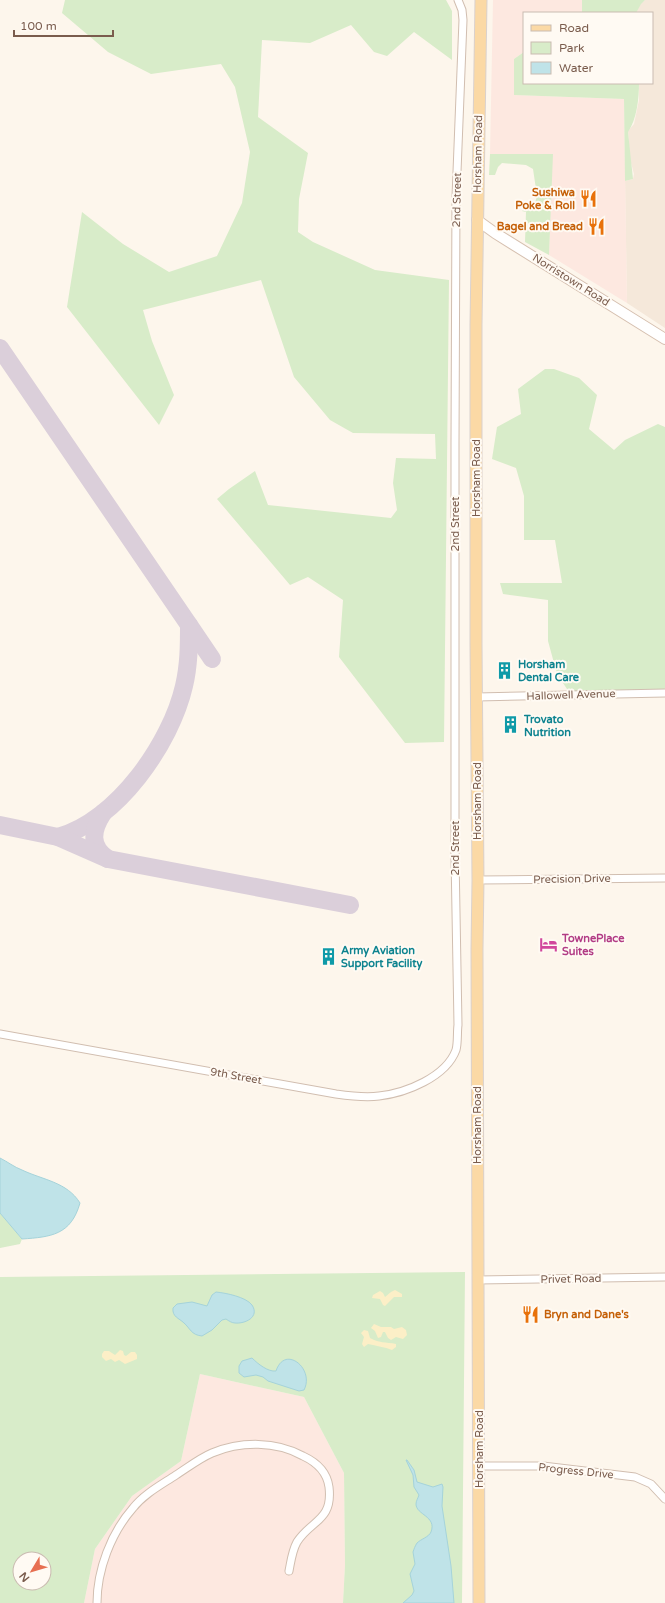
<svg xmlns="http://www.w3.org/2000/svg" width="665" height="1603" font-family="'Varela Round',sans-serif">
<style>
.residential{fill:#f5e8da}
.commercial{fill:#fde8e0}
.green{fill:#d8ecc9;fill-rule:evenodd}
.sand{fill:#fcefc7}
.water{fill:#bfe3e8;stroke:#a5d3da}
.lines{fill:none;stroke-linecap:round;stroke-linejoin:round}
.taxiway{stroke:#dbcfda;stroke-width:18}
.minor-casing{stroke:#d1beb0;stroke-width:9}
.secondary-casing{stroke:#d6c0b0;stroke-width:12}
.primary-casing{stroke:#dad1cd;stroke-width:13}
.minor{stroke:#fff;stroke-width:7}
.secondary{stroke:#fff;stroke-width:10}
.primary{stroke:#fbd9a5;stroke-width:11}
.labels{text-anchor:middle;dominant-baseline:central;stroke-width:4;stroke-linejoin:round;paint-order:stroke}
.street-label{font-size:11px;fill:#7a5c4d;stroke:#fffaf3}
.food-label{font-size:11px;font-weight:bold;fill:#c56008;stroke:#fffaf3;text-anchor:end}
.culture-label{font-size:11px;font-weight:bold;fill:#0d838f;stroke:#fffaf3;text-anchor:start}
.hotel-label{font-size:11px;font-weight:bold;fill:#b23c85;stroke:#fffaf3;text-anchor:start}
</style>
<rect width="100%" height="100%" fill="#fdf6ec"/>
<!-- residential -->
<polygon class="residential" points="645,0 665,0 665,328 627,303 625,181 633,179 634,174 630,159 628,131 634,124 639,100 639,83 652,83 652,13 636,13 640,4"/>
<!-- commercial -->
<g class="commercial">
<polygon points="493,0 582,0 582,13 524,13 524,52 514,59 514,95 624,99 627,303 549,255 552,154 490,154"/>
<polygon points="200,1374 304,1397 344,1473 345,1565 343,1603 84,1603 95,1549 132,1496 181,1461"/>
</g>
<!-- green -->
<g class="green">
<polygon points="65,0 446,0 452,11 452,60 414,32 387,56 374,52 351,25 310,43 262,40 258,117 308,153 299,199 298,232 313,242 375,270 449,280 444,742 405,743 339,657 343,600 308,577 290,585 217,499 229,489 255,471 268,505 391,518 397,510 393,483 396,458 436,459 435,434 353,433 330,420 294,377 261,280 143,310 152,341 174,395 159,425 67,307 82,212 123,244 169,272 217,256 242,203 250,152 235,87 221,64 151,74 108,52 62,13"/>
<polygon points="582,0 645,0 641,4 636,13 582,13"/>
<path d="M524,52v31h115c0,15 -2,36 -11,49l5,47 -8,2 -1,-82 -110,-4v-36z"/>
<polygon points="490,154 553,154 549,255 525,242 526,212 522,211 535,203 537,196 533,169 526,165 502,163 498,167 495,175 489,175"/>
<polygon points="545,369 554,369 579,378 597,395 589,429 614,450 625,440 658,424 665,427 665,688 663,693 571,695 557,674 548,641 548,600 503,594 500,583 562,583 555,540 524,540 524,496 516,468 492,459 497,427 521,414 518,389"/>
<polygon points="0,1213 22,1239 20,1244 0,1248"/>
<path d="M465,1272l-3,331h-119l2,-38 -1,-92 -40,-76 -104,-23 -19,87 -49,35 -37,53 -11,54h-84v-326zM20,1559h24v24h-24z"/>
</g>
<!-- sand -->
<g class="sand">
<polygon points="395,1290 402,1294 402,1297 394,1297 385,1306 383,1305 380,1299 372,1298 373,1295 380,1291 383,1293 385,1297 391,1292"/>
<polygon points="374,1324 381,1327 391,1327 394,1329 402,1327 406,1330 407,1335 403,1339 396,1337 391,1340 388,1338 385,1332 383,1332 381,1337 378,1338 375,1331 371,1328"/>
<path d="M364,1330l4,1 2,7c8,5 16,4 26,6v3l-4,3c-7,-3 -16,-4 -24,-6l-4,3 -2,-3 2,-7 -3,-4z"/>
<polygon points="120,1350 123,1351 124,1355 126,1356 131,1352 135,1352 137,1355 137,1359 125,1364 119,1360 115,1362 111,1359 106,1361 102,1357 102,1354 104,1351 109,1351 115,1355"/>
</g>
<!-- water -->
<g class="water">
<path d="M0,1158c8,4 14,9 22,12 21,10 45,12 58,33 -9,32 -29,34 -58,36l-22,-26z"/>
<path d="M216,1292c10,1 30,5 36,13 8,12 -7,19 -17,18 -3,0 -6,-2 -9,-4l-4,1 -10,10 -10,6c-11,-1 -12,-8 -18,-13 -5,-5 -12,-6 -11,-15l4,-4 15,-2 15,4 5,-11z"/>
<path d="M252,1358c6,6 16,14 24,13 9,-27 39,-2 28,19l-5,1 -31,-10 -5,-4 -7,-2 -12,2 -5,-4v-7l3,-5z"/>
<path d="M406,1460h1l7,10 3,12 16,5 9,-3 1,3 -1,19 9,60 3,37h-51l9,-8 2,-4 -4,-17 5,-10 -2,-12c1,-3 2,-6 4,-9 4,-4 12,-6 14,-11 6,-16 -15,-17 -15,-28 0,-3 2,-6 3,-9l-5,-8 -1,-12z"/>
</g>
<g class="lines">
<!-- taxiway -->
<g class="taxiway">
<path d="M0,348l189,277c0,20 0,40 -5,61 -13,57 -67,135 -126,151"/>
<polyline points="189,625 212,659"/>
<path d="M103,813c-11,17 -14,33 5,46"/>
<polyline points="0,825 58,837 108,859 350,905"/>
</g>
<defs>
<g id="minor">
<polyline points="477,697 665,693"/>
<polyline points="478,880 665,878"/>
<path d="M0,1034l336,60c14,2 29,4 43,2 27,-3 67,-19 77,-46 2,-7 1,-18 2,-25l-3,-169v-411l1,-248 7,-177 -1,-10 -4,-10"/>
<polyline points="478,1280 665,1277"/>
<polyline points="479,1466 543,1466 635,1477 651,1484 665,1499"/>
<path d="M97,1603c0,-33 14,-70 36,-95 11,-14 28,-23 43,-33 11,-7 24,-17 36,-22 29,-12 64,-12 91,3 13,6 24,16 26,31 4,34 -18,33 -32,55 -5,9 -6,19 -8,29"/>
</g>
<polyline id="secondary" points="477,220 495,233 665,339"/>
<polyline id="primary" points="479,1603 477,949 478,880 476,643 476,325 481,0"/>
</defs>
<!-- minor casing -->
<use href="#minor" class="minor-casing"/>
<!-- secondary casing -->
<use href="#secondary" class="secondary-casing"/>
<!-- primary casing -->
<use href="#primary" class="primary-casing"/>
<!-- minor -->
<use href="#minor" class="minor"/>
<!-- secondary -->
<use href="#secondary" class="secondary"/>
<!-- primary -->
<use href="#primary" class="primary"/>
</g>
<!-- icons -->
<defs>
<symbol id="restaurant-bare" viewBox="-9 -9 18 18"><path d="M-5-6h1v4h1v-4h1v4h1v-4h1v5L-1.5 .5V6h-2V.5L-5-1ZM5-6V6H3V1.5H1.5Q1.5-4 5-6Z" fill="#e8710a" stroke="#fffaf3" stroke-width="2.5" paint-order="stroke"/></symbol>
<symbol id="building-bare" viewBox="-9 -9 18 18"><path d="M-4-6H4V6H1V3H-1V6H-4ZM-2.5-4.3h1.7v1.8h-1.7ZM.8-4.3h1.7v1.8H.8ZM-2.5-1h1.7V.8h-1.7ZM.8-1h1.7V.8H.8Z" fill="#0f9aa8" stroke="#fffaf3" stroke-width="2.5" paint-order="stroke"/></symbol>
<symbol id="hotel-bare" viewBox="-9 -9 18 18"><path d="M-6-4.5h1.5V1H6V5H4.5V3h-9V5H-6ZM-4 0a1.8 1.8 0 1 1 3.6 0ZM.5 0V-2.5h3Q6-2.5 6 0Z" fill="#d1479c" stroke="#fffaf3" stroke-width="2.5" paint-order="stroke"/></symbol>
</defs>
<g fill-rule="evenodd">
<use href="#restaurant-bare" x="576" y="186" width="25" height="25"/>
<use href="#restaurant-bare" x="584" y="214" width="25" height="25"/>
<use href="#building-bare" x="492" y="658" width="25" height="25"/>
<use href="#building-bare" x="498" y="712" width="25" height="25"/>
<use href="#hotel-bare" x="536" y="932" width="25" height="25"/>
<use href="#building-bare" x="316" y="944" width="25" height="25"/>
<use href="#restaurant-bare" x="518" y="1302" width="25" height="25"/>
</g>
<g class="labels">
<!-- street labels -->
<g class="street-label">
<text transform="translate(478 154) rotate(-89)">Horsham Road</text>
<text transform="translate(457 200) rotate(-89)">2nd Street</text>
<text transform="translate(571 280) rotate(32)">Norristown Road</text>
<text transform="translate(476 478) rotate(-90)">Horsham Road</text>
<text transform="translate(455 524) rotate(-90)">2nd Street</text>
<text transform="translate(571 695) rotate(-2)">Hallowell Avenue</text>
<text transform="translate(477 801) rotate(-90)">Horsham Road</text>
<text transform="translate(455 848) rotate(-90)">2nd Street</text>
<text transform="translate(572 879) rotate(-1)">Precision Drive</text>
<text transform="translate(236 1076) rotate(10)">9th Street</text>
<text transform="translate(477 1125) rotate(-90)">Horsham Road</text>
<text transform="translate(571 1279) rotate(-1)">Privet Road</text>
<text transform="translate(479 1449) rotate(-90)">Horsham Road</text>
<text transform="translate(576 1471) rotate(6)">Progress Drive</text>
</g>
<!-- food labels -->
<g class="food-label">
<text x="575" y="192">Sushiwa<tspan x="575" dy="13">Poke &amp; Roll</tspan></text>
<text x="583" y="226">Bagel and Bread</text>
<text x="544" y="1314" text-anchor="start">Bryn and Dane's</text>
</g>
<!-- culture labels -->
<g class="culture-label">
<text x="518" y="664">Horsham<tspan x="518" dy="13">Dental Care</tspan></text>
<text x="524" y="719">Trovato<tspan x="524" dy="13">Nutrition</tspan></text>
<text x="341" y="950">Army Aviation<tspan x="341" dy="13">Support Facility</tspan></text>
</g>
<!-- hotel labels -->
<g class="hotel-label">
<text x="562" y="938">TownePlace<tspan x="562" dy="13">Suites</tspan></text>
</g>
</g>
<!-- legend -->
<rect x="523" y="12" width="130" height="72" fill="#fffaf3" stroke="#cabbb1"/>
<rect x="531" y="25" width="20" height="6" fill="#fbd9a5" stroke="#cabbb1"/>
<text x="559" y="32" font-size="12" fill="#7a5c4d">Road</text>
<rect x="531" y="42" width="20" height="12" fill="#d8ecc9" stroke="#cabbb1"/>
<text x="559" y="52" font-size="12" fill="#7a5c4d">Park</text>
<rect x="531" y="62" width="20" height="12" fill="#bfe3e8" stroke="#cabbb1"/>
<text x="559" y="72" font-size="12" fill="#7a5c4d">Water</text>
<!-- north arrow -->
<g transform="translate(32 1571) rotate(232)"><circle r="19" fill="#fffaf3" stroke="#cabbb1"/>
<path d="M0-3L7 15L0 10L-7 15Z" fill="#e76f51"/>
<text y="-6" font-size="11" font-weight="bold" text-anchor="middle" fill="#7a5c4d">N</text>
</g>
<!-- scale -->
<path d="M14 30v6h99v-6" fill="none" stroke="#7a5c4d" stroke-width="2"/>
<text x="20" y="30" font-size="12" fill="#7a5c4d" stroke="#fffaf3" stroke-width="3" paint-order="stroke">100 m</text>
</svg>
